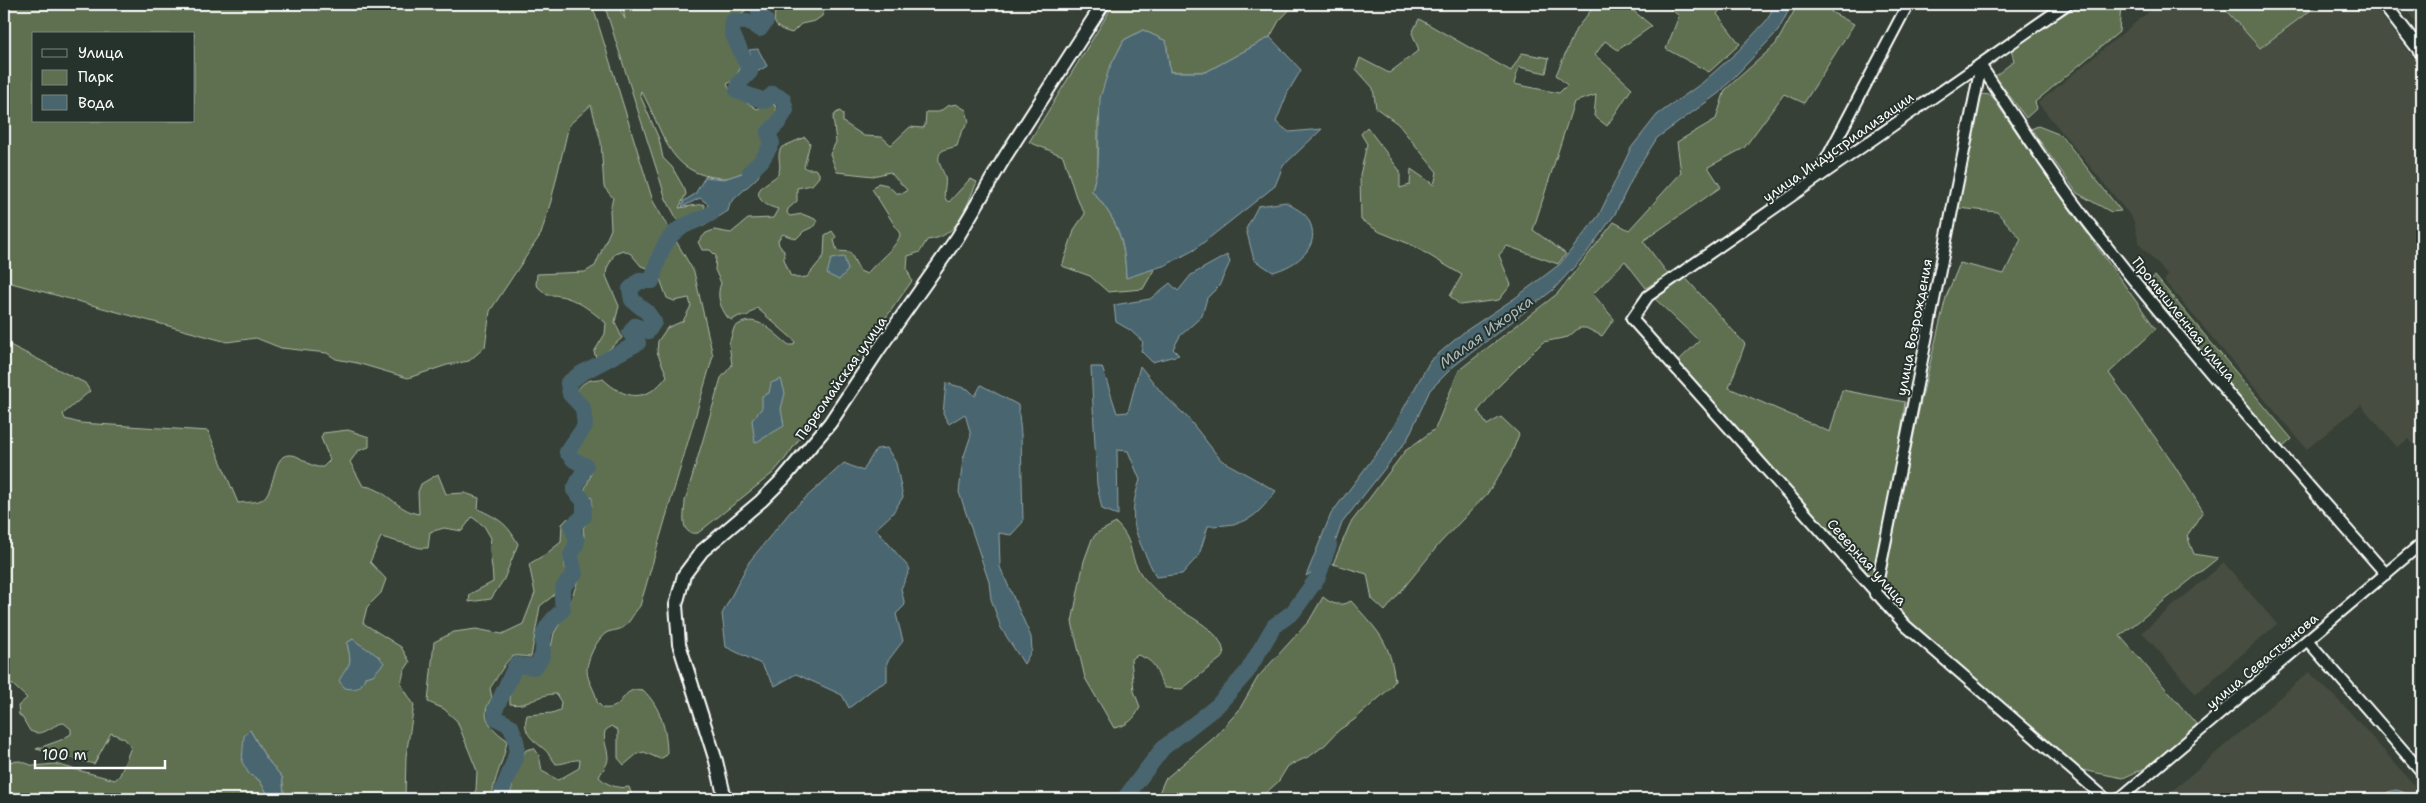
<svg xmlns="http://www.w3.org/2000/svg" width="2426" height="803" font-family="'Shantell Sans',sans-serif">
<style>
.built{fill:#474d40}
.green{fill:#5f7051;stroke:#afb8a8;fill-rule:evenodd}
.water{fill:#49666f;stroke:#92a3a9}
.lines{fill:none;stroke-linecap:round;stroke-linejoin:round}
.river{stroke:#49666f;stroke-width:16}
.minor-casing{stroke:#fff;stroke-width:14}
.tertiary-casing{stroke:#fff;stroke-width:16}
.minor{stroke:#26332d;stroke-width:10}
.tertiary{stroke:#26332d;stroke-width:12}
.labels{text-anchor:middle;dominant-baseline:central;stroke-width:4;stroke-linejoin:round;paint-order:stroke}
.street-label{font-size:14px;fill:#fff;stroke:#26332d}
.water-label{font-size:15px;font-style:italic;fill:#adbabe;stroke:#26332d}
</style>
<rect width="100%" height="100%" fill="#374036"/>
<filter id="ink" filterUnits="userSpaceOnUse"><feTurbulence type="fractalNoise" baseFrequency=".02" numOctaves="2"/><feDisplacementMap in="SourceGraphic" scale="10" xChannelSelector="R" yChannelSelector="G"/><feConvolveMatrix kernelMatrix="1 2 1 2 8 2 1 2 1" color-interpolation-filters="sRGB"/></filter>
<g filter="url(#ink)">
<!-- built -->
<g class="built">
<polygon points="2158,4 2220,4 2260,48 2319,4 2372,4 2422,68 2422,455 2409,439 2397,447 2361,405 2307,449 2164,281 2168,275 2140,245 2133,219 2038,103"/>
<polygon points="2402,4 2422,4 2422,31"/>
<polygon points="2224,563 2277,624 2196,694 2142,632"/>
<polygon points="2309,672 2348,710 2422,794 2422,799 2163,799"/>
</g>
<!-- green -->
<g class="green">
<path d="M4,4h588l61,197 41,71 19,84 -73,250c-6,6 -9,15 -16,21 -6,4 -13,3 -18,6 -9,6 -19,26 -19,37 0,12 9,20 10,32l6,6c23,3 16,-22 40,-18 18,17 24,41 24,65l-7,4 -16,-7 -7,2 -13,11 -6,-7v-28l-7,-4 -6,5c-3,11 6,23 2,32 -2,5 -6,9 -8,14 8,8 18,12 30,10l3,8 -3,4h-121l4,-11 2,-17 12,-21 8,-2 5,7 3,16 16,9 21,-12 1,-8c-8,-1 -14,4 -24,4 -4,-5 -8,-12 -13,-16 -12,-9 -21,-16 -16,-33l25,-2 8,-3 1,-8 -5,-8c-17,-1 -28,14 -46,10 -1,-12 5,-23 12,-33l8,1 8,-3 11,-12 5,-24 12,-20 14,-38 -2,-15 6,-24 -1,-8c8,-9 9,-18 9,-30l-8,-7c11,-25 10,-20 -8,-40 3,-8 11,-14 14,-21 5,-15 -6,-27 -15,-37 8,-12 14,-14 28,-14 22,21 44,24 64,-3l-10,-24 1,-11 9,-13 16,-7 8,-15 -2,-8 -15,3 -7,-3 -10,-27 -16,-5 -10,-12 -8,-4 -8,3 -8,15 -1,8 13,30 -4,16 7,16 -25,22 -3,-8 11,-18 1,-11c-18,-15 -35,-29 -59,-28l-11,-10 1,-11 48,-2 10,-6 16,-37 -1,-19 3,-12 -9,-11 -3,-45 -10,-37 -22,20 -18,76 -10,33 -51,77 -5,36 -16,14 -22,4 -39,13 -51,-15 -21,-4 -9,-6 -46,-5 -25,-10 -29,4 -223,-61zM34,34h160v87h-160z"/>
<path d="M604,4h13l8,15 -3,-15h123v7l-14,9 -5,13 6,10 8,26 -6,11 -7,4 4,8 26,17 14,-6 4,2 2,9 -13,16c-1,5 2,8 2,13 0,7 -15,19 -18,28 -8,2 -19,8 -26,7 -57,-3 -58,-50 -81,-87l-1,4 19,44 4,19 9,9 13,23 1,4 -7,14 24,-4 2,3c-3,8 -15,14 -24,16l-3,-2 -12,-22z"/>
<path d="M776,4h51l-5,12 -7,5 -14,3 -9,9c-22,-6 -18,-11 -16,-29z"/>
<path d="M1114,4h181l-16,17 -9,16 -64,35h-36l-4,-31 -23,-11 -19,10 -15,29 -11,54v43l-6,25c25,28 33,49 34,86l29,-9 -12,21 -35,3 -18,-16 -28,-10 13,-38 10,-14 -9,-17 -13,-41 -34,-14z"/>
<polygon points="1596,4 1634,4 1631,9 1652,26 1618,50 1605,41 1595,55 1632,88 1607,126 1594,116 1596,95 1574,102 1533,230 1566,254 1558,264 1507,246 1499,255 1511,285 1499,300 1460,305 1450,296 1462,275 1412,245 1380,232 1361,220 1360,175 1367,144 1361,134 1367,127 1400,171 1400,188 1410,185 1411,169 1434,185 1437,172 1398,124 1376,108 1373,88 1356,69 1360,58 1389,73 1419,50 1412,33 1419,19 1511,71 1522,53 1549,58 1546,73 1519,67 1514,84 1559,93 1567,85 1556,75 1576,29"/>
<polygon points="1665,4 1725,4 1717,14 1740,44 1709,72 1666,49 1679,16"/>
<polygon points="1798,4 1835,4 1831,12 1854,24 1804,103 1784,94 1744,148 1708,167 1721,187 1643,241 1668,274 1646,288 1625,261 1593,294 1614,319 1602,336 1586,328 1579,328 1568,337 1543,342 1494,391 1478,411 1487,425 1501,417 1519,434 1510,458 1487,494 1440,543 1385,611 1372,599 1367,574 1333,564 1350,524 1405,451 1435,429 1459,370 1557,294 1614,222 1629,230 1681,173 1677,142 1716,119 1725,90 1776,44"/>
<polygon points="2080,4 2121,4 2119,32 2035,102 2037,108 2026,118 1995,76 2014,61 2011,49"/>
<polygon points="2220,4 2319,4 2260,48"/>
<polygon points="1981,94 1991,95 2052,184 2156,329 2109,373 2169,457 2203,511 2187,536 2194,554 2218,558 2120,636 2198,726 2154,764 2123,778 2082,770 1909,620 1882,590 1920,405 1946,297 1960,263 2004,274 2021,239 1997,212 1958,208"/>
<path d="M956,104l10,6 3,12 -8,11 -4,13c-4,2 -11,2 -15,5 -8,7 1,18 3,26 2,8 -3,15 1,23l3,2 21,-23 7,3c-12,26 -18,55 -50,58l-7,12 -12,4 -1,13 5,12 -127,178 -12,14 -75,60c-20,3 -13,-21 -13,-32l36,-123 11,-13 -3,-21 5,-16c21,-19 40,6 55,17h5l1,-4 -38,-33 -10,8h-8l-7,4 -4,-2c-8,-11 -12,-22 -7,-35l-6,-13 1,-14 -6,-6h-8l-4,-8 8,-9 8,-3 17,3 17,-14 25,-1 5,-9c-7,-2 -13,-4 -17,-9 -10,-13 13,-19 17,-26 5,-9 -3,-19 4,-27l23,-10 5,6 -6,24 3,2h8l4,4v4l-7,8 -15,3v13l-9,8 -1,4 3,3 12,-2 13,5 2,3 -2,4 -11,5 -8,8 -13,-5 -5,6 1,5 5,6v8l6,16 7,3 10,-1 17,-21 1,-21 7,-4 4,6 -2,3 3,11 13,1 10,19 7,3c7,-11 32,-28 33,-40l-28,-45 6,-6 9,2 9,8h8l3,-3 -17,-18 -17,4 -36,-4 -7,-18 6,-12 -3,-25 3,-4 4,-2 3,3v8l21,14 18,1 9,8 19,-18 12,1 3,-2 1,-14h13l8,-6z"/>
<polygon points="2038,126 2061,135 2121,211 2111,212 2077,193 2031,129"/>
<polygon points="1683,275 1745,344 1729,388 1830,432 1842,390 1905,402 1898,455 1873,579 1869,578 1676,363 1699,341 1653,297"/>
<polygon points="2155,276 2292,439 2282,448 2145,283"/>
<path d="M4,342l81,41 5,8 -27,23 2,5 15,4 128,8 30,72c6,-1 17,0 23,-3 15,-8 11,-44 27,-45 13,-2 20,14 35,12l7,-7 -9,-22 2,-5 25,-3 21,7v10l-11,4 -8,11 13,24c22,1 34,25 56,28l-1,-22 3,-8 17,-10 8,20 19,-1 14,5 -1,11c21,10 29,14 40,35l-14,35 -13,20 -22,3 1,-8 23,-12c0,-16 -5,-29 -2,-44l-7,-12 -12,-9 -10,14 -18,-3 -14,4 -2,16h-8l-39,-11 -11,25 16,17 -5,14 -14,14 -4,16 38,24 9,15 -6,9 -3,13 13,21 -8,51 -1,43h-118l-3,-6 -2,-16 -16,-19 -16,-28 -1,44 10,6 12,19h-36l-3,-3 -2,3h-120l-3,-4 -8,4h-95l1,-37 15,-1 14,5 21,-2 60,16 5,-5 11,-28 -6,-8 -14,-6 -17,31 -58,-15 25,-9 10,-6v-5l-7,-6c-13,1 -19,15 -34,8l-8,-14 -3,-2 -1,-9 9,-8 -14,-13 -9,-1zM353,639l12,11 15,7 -7,17 -8,3 -22,-3c10,-10 7,-18 4,-31z"/>
<path d="M568,518l-1,9 4,15 -7,15 2,17 -1,4 -12,18 -13,10 -9,51c-6,0 -12,-2 -17,-1 -7,1 -18,25 -24,32l2,10c-14,17 -1,31 15,42 -2,20 -14,38 -15,59h-22l6,-9 1,-19 -20,-50 -13,-12 -16,-7 6,-60 20,-10 22,-3 26,5 21,-10 12,-31 -6,-29 17,-10 15,-12 1,-18z"/>
<path d="M1116,523c17,17 12,25 21,44 5,12 19,23 28,32 17,16 59,29 59,57l-42,33 -17,-1c-11,-16 -5,-25 -27,-33l-7,4 3,32 6,16c-5,12 -13,19 -26,21l-29,-50 -13,-56 12,-61 8,-22 5,-6z"/>
<path d="M1323,597c8,7 17,10 28,4 26,29 39,39 44,80l-7,9 -34,30 -15,10 -14,15 -15,11 -22,10 -10,16 -19,17h-95l-5,-6 6,-14 51,-43 23,-26 19,-33 51,-56z"/>
</g>
<!-- water -->
<g class="water">
<polygon points="1775,4 1792,4 1778,31 1719,93 1657,138 1635,173 1615,214 1585,255 1553,290 1454,366 1430,390 1407,440 1342,523 1328,563 1306,576 1331,514 1385,442 1430,361 1464,332 1515,298 1560,264 1599,215 1631,148 1657,115 1702,83 1737,52 1767,20"/>
<path d="M1143,30l23,11 4,31h36l64,-35 31,33 -13,22 -12,30 13,10 33,-3 -39,37 -8,20 -81,64 -28,15 -40,13c-1,-38 -9,-59 -34,-87l6,-25 2,-68 9,-29 15,-29z"/>
<polygon points="758,49 767,66 739,83 746,72 741,62 752,60 749,50"/>
<polygon points="760,152 766,158 758,177 730,203 728,211 704,226 695,227 694,220 706,212 708,204 700,198 682,207 684,201 695,194 705,177 724,179 748,171 750,163"/>
<path d="M1286,202c6,5 19,10 22,17 16,27 -12,47 -35,53l-19,-12 -8,-31 12,-23z"/>
<polygon points="1227,255 1230,262 1219,286 1207,298 1202,316 1180,336 1173,349 1179,355 1152,362 1141,351 1143,342 1130,330 1116,322 1114,305 1150,299 1170,283 1178,291 1191,275"/>
<polygon points="844,257 848,270 839,280 827,274 831,259"/>
<path d="M1140,366l22,27 26,25 33,42 55,31c-23,30 -30,34 -68,35l-9,29 -17,19 -26,3c-18,-39 -31,-54 -16,-97l-12,-29 -11,-1 1,65 -16,-6 -5,-24 -6,-118h11l15,46 11,-1z"/>
<polygon points="781,379 785,393 781,409 784,426 755,443 752,420 762,408 762,396 769,393 771,383"/>
<polygon points="946,383 968,389 975,396 981,385 1018,405 1021,434 1023,522 1011,535 999,533 1000,567 1031,637 1032,650 1024,664 1001,628 991,599 989,582 959,492 963,459 971,435 965,414 949,424 943,414"/>
<polygon points="887,448 896,463 903,497 892,514 876,529 910,569 901,589 905,605 896,614 903,641 887,662 887,681 873,689 849,708 842,695 796,674 775,686 761,664 726,647 722,614 749,562 790,512 844,463 863,471 876,449"/>
<path d="M353,639c10,9 25,14 31,24l-11,12 -8,2c-4,12 -9,13 -20,11l-6,-7c10,-20 14,-12 8,-38z"/>
<polygon points="250,730 266,758 282,777 284,793 287,799 271,799 259,780 249,774 242,762 244,736"/>
<polygon points="2396,790 2403,792 2412,799 2379,799 2388,792"/>
</g>
<g class="lines">
<!-- river -->
<g class="river">
<polyline points="750,172 762,160 772,143 768,133 778,123 786,110 783,99 773,94 765,101 737,91 739,83 750,72 732,33 733,21 747,22 760,29 766,21 759,12 758,4"/>
<path d="M500,799c3,-18 17,-34 17,-54 -1,-6 -4,-13 -6,-19l-15,-8 -1,-8 21,-45 18,2c16,-14 5,-24 11,-36 4,-9 11,-15 18,-21 -2,-19 -3,-23 12,-36l-4,-18 6,-14 -5,-16 12,-10v-15l-10,-11 12,-24 -12,-6 -7,-8 18,-26 -2,-18 -13,-14 -2,-11 12,-9 58,-31 -8,-10 5,-7 13,5 6,-9 -7,-10 -15,-12 -2,-11 9,-8h13c6,-21 11,-46 34,-56 8,-4 17,-7 26,-12"/>
<polyline points="1124,799 1163,748 1217,706 1247,672 1274,626 1293,612 1318,577 1329,545"/>
</g>
<defs>
<g id="minor">
<polyline points="2067,4 1648,296 1632,319 1906,626 2106,799"/>
<path d="M1981,66c37,56 74,114 116,168 91,117 191,228 289,340"/>
<polyline points="1817,177 1908,4"/>
<polyline points="1875,594 1981,66"/>
<polyline points="2308,641 2422,772"/>
<polyline points="2119,799 2422,543"/>
</g>
<g id="tertiary">
<polyline points="2384,4 2422,53"/>
<polyline points="725,799 716,761 679,644 676,605 684,575 702,551 761,501 783,479 830,423 879,349 957,238 1006,155 1103,4"/>
</g>
</defs>
<!-- minor casing -->
<use href="#minor" class="minor-casing"/>
<!-- tertiary casing -->
<use href="#tertiary" class="tertiary-casing"/>
<!-- minor -->
<use href="#minor" class="minor"/>
<!-- tertiary -->
<use href="#tertiary" class="tertiary"/>
</g>
</g>
<g class="labels">
<!-- street labels -->
<g class="street-label">
<text transform="translate(1838 147) rotate(-35)">улица Индустриализации</text>
<text transform="translate(2184 319) rotate(51)">Промышленная улица</text>
<text transform="translate(1914 327) rotate(-79)">улица Возрождения</text>
<text transform="translate(841 378) rotate(-55)">Первомайская улица</text>
<text transform="translate(1867 562) rotate(48)">Северная улица</text>
<text transform="translate(2262 661) rotate(-40)">улица Севастьянова</text>
</g>
<!-- water labels -->
<g class="water-label">
<text transform="translate(1486 332) rotate(-36)">Малая Ижорка</text>
</g>
</g>
<!-- margin -->
<rect width="2426" height="803" fill="none" stroke="#26332d" stroke-width="20"/>
<rect x="10" y="10" width="2406" height="783" fill="none" stroke="#fff" stroke-width="2" filter="url(#ink)"/>
<!-- legend -->
<rect x="32" y="32" width="162" height="90" fill="#26332d" stroke="#7d8581"/>
<rect x="42" y="49" width="25" height="8" fill="#26332d" stroke="#7d8581"/>
<text x="78" y="58" font-size="15" fill="#ffffff">Улица</text>
<rect x="42" y="70" width="25" height="15" fill="#5f7051" stroke="#7d8581"/>
<text x="78" y="82" font-size="15" fill="#ffffff">Парк</text>
<rect x="42" y="95" width="25" height="15" fill="#49666f" stroke="#7d8581"/>
<text x="78" y="108" font-size="15" fill="#ffffff">Вода</text>
<!-- scale -->
<path d="M35 760v8h130v-8" fill="none" stroke="#ffffff" stroke-width="2.5"/>
<text x="42" y="760" font-size="15" fill="#ffffff" stroke="#26332d" stroke-width="4" paint-order="stroke">100 m</text>
</svg>
